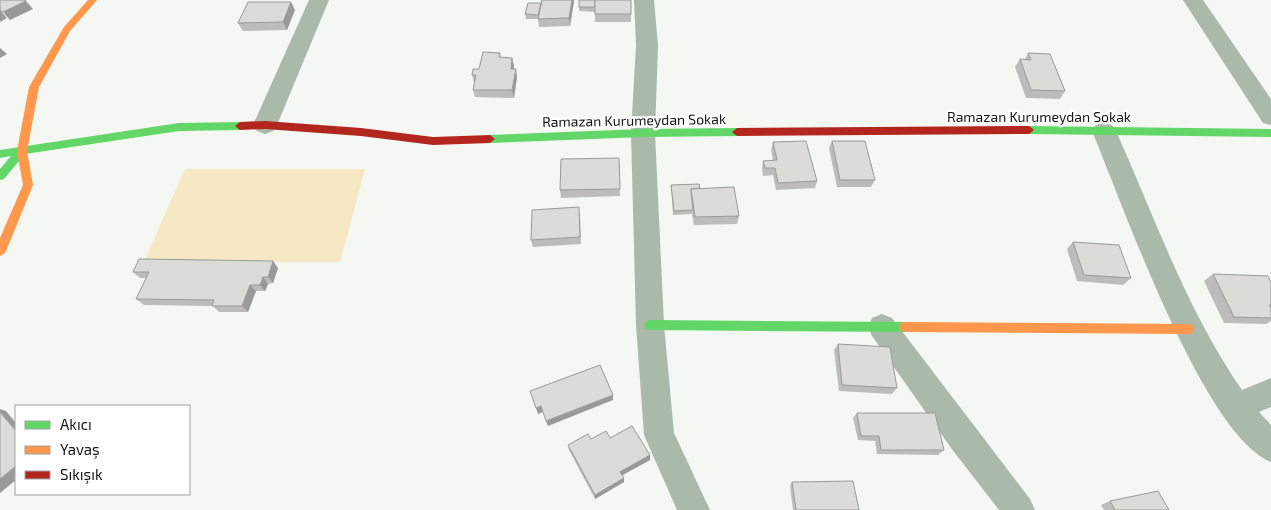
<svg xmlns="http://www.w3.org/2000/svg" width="1271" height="510" font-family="'Exo 2',sans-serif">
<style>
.green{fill:#f6e8c2}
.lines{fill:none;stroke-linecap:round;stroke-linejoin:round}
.street{fill:#abb9aa;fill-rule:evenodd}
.fast{fill:#63d668;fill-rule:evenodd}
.slow{fill:#ff974d;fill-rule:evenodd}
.jam{fill:#b3261e;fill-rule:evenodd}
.wall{fill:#bcbdba}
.shaded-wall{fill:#999a97}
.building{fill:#dbdcd8;stroke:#999a97}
.labels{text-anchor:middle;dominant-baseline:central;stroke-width:5;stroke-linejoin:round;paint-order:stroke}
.street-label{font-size:14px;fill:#141513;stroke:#fff}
</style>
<rect width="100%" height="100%" fill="#f5f7f2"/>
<!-- green -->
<polygon class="green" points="185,169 365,169 340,262 144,262"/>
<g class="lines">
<!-- street -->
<g class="street">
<polygon points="309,0 329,0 277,125 273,131 265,134 257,131 253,125"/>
<polygon points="634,0 654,0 658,45 655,133 664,325 674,433 710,510 677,510 644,435 636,325 631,133 636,45"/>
<polygon points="1183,0 1203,0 1271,99 1271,125 1263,123"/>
<path d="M1104,122l8,3 4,6c39,87 71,180 126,259l29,-12v29l-12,5 12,13v37c-68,-27 -149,-260 -179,-331l4,-6z"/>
<polygon points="882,314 892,318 1030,499 1035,510 999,510 951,448 872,336 868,327 872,318"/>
</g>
<!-- fast -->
<g class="fast">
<polygon points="240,122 245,126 240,130 179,131 25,154 4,179 0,180 0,169 11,156 0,158 0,150 179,123"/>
<polygon points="1029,126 1271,129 1271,137 1029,134 1024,130"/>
<polygon points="737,128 742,132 737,136 643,137 490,143 485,139 490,135 643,129"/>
<polygon points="650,320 905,322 909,323 911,327 909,331 905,332 650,330 646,329 644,325 646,321"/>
</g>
<!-- slow -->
<g class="slow">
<polygon points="88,0 97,0 70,31 39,87 27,151 33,185 6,251 4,254 0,256 0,238 23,185 17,151 29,87 64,27"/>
<polygon points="905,322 1188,324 1192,325 1194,329 1192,333 1188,334 905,332 901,331 899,327 901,323"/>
</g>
<!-- jam -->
<g class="jam">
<polygon points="265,121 361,128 433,137 490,135 495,139 490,143 433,145 361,136 265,129 240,130 235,126 240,122"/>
<polygon points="1029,126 1034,130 1029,134 737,136 732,132 737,128"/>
</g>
</g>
<!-- wall -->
<g class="wall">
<polygon points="542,0 574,0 570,26 539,27 538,19 526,19 525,14 541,3"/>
<polygon points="631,0 631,22 595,22 595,12 579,11 579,7"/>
<polygon points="295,10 287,30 243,31 238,23"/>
<polygon points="500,53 501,58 512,58 514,66 513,69 517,77 514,98 475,97 473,90 475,83 474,83 472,75"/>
<polygon points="1028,53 1065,91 1060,99 1026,98 1015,67 1020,59 1025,59"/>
<polygon points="832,141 875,180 871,187 837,187 829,148"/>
<polygon points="773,142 817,181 815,188 776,190 773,175 763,176 762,168 763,161 773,160 771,150"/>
<polygon points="619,158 620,196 561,198 560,190"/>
<polygon points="671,185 700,188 739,216 737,224 694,225 692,214 673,215"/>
<polygon points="580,214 581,244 533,247 531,240"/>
<polygon points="1073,242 1131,278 1123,285 1077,281 1067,249"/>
<polygon points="278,268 273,283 268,284 265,291 256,291 248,312 219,312 213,306 144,305 136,299 146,278 140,278 133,272"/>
<polygon points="1213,274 1271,282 1271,321 1266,324 1224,323 1204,281"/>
<polygon points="838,344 897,388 892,394 839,391 834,350"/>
<polygon points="857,413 944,450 938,455 877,454 875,441 858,440 853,418"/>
<polygon points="610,438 650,455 650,460 622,475 624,482 595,499 569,450 568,445 591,439"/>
<polygon points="792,482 859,510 793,510 790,486"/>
<polygon points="1110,501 1169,510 1104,510 1101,505"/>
</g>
<!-- shaded-wall -->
<g class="shaded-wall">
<polygon points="572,0 574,0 574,2 570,26 569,18"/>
<polygon points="26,1 33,9 10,20 3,12"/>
<polygon points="291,2 295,10 287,30 283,22"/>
<polygon points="0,10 7,18 0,22"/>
<polygon points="0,48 7,54 0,58"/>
<polygon points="512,58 514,66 512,77 511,69"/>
<polygon points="516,69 517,77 514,98 512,90"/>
<polygon points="273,261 278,268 273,283 268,277"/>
<polygon points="263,277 268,284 265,291 260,285"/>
<polygon points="250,285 256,291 248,312 242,306"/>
<polygon points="613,395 613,400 548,426 546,421"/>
<polygon points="541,406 543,412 538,414 536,408"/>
<polygon points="0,409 6,411 16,423 16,431 0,412"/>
<polygon points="650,455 650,460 621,476 620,472"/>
<polygon points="16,466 16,480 0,493 0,479"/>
<polygon points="624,478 624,482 595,499 595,495"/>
</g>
<!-- building -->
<g class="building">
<polygon points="0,0 25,0 26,1 3,12 0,10"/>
<polygon points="542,0 572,0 569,18 538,19"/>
<rect x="579" y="0" width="16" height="7"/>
<rect x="595" y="0" width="36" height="14"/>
<polygon points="248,2 291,2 283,22 238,23"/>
<polygon points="528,3 541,3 538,15 525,14"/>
<polygon points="483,52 500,53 499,57 512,58 511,69 516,69 512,90 473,90 476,75 472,75 473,69 479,69"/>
<polygon points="1028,53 1050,54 1065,91 1031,90 1020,59 1031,60"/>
<polygon points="806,141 817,181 778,183 775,168 765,168 763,161 777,160 773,142"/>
<polygon points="832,141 865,141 875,180 840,180"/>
<polygon points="619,158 620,189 560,190 561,159"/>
<polygon points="699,184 700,188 691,189 691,192 693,210 674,211 671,185"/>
<polygon points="734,187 739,216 695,217 691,189"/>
<polygon points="579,207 580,237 531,240 532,210"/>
<polygon points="1073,242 1119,245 1131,278 1084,275"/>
<polygon points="139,259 273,261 268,277 263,277 260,285 250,285 242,306 212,306 214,300 136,299 149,272 133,272"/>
<polygon points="1213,274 1268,276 1271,282 1271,305 1269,305 1271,308 1271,318 1234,317"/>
<polygon points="838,344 890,347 897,388 842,385"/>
<polygon points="600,365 613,395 546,421 541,406 536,408 530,391"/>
<polygon points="0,412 16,431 16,466 0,479"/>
<polygon points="857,413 935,413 944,450 881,450 879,436 861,436"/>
<polygon points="632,426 650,455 620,472 624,478 595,495 568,445 588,434 591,439 606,431 610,438"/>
<polygon points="853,481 859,510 796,510 792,482"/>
<polygon points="1158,491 1169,510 1115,510 1110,501"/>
</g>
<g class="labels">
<!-- street labels -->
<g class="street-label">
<text x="1039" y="116">Ramazan Kurumeydan Sokak</text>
<text transform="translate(634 120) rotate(-1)">Ramazan Kurumeydan Sokak</text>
</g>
</g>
<!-- legend -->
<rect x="15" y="405" width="175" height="90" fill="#ffffff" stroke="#a1a1a1"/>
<rect x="25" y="421" width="25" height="8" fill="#63d668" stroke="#a1a1a1"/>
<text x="60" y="430" font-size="15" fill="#141513">Akıcı</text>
<rect x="25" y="446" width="25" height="8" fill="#ff974d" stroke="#a1a1a1"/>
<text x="60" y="455" font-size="15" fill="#141513">Yavaş</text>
<rect x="25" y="471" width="25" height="8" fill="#b3261e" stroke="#a1a1a1"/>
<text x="60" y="480" font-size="15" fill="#141513">Sıkışık</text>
</svg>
